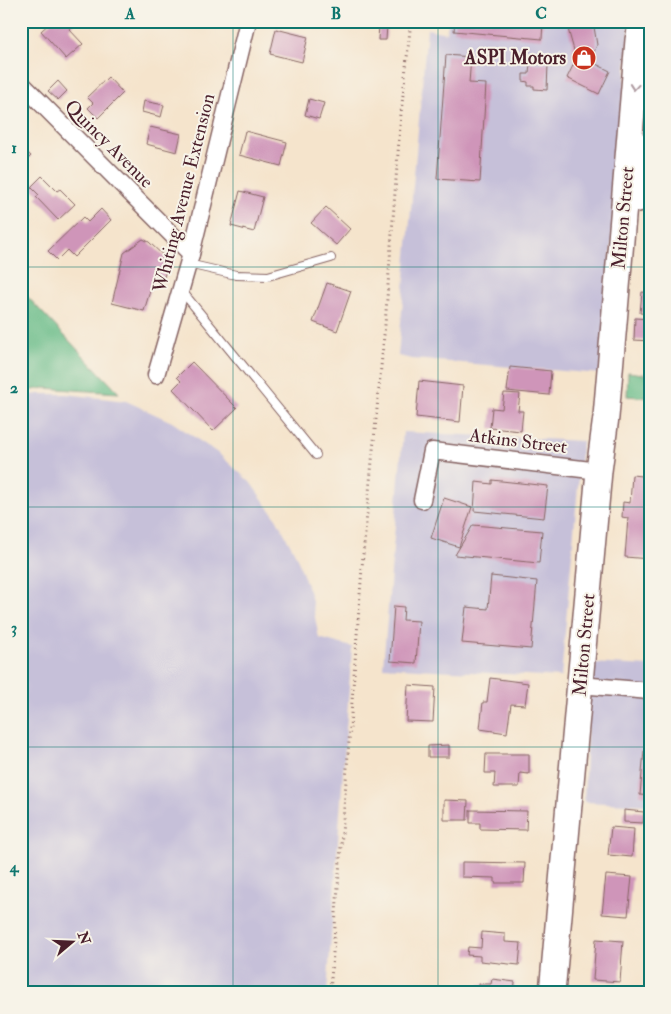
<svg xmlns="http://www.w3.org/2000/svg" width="671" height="1014" font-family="'IM FELL Double Pica',serif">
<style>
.industrial{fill:#c6c0d9}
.forest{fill:#69bc88;stroke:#5a6e5a}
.building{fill:#cf95b9}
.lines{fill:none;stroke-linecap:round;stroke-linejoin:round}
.lane-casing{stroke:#866463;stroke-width:10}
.street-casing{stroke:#866463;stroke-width:19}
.primary-casing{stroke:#866463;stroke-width:28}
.path{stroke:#866463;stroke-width:3;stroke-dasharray:1 4;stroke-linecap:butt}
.lane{stroke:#fff;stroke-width:8}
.street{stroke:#fff;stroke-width:16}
.primary{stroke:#fff;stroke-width:25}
.oneway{stroke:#ae9aa0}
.grid{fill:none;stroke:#0f766e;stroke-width:1;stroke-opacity:0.55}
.labels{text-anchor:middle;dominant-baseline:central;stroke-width:4;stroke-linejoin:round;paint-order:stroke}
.poi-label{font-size:19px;font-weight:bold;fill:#4a1f2b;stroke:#f7f3e8;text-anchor:end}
.street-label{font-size:19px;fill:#4a1f2b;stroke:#f7f3e8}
.neatline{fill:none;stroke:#0f766e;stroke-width:2}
.grid-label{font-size:16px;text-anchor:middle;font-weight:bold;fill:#0f766e}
</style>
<rect width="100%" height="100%" fill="#f7f3e8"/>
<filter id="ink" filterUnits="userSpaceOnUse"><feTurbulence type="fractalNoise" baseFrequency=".02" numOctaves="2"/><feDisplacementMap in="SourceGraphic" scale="10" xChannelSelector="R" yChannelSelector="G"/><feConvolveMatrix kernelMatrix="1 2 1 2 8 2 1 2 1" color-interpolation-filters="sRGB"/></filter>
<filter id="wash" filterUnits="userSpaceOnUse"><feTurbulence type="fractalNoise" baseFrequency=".0096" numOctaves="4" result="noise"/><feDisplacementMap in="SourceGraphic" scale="20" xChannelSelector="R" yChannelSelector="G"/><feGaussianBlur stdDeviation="1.12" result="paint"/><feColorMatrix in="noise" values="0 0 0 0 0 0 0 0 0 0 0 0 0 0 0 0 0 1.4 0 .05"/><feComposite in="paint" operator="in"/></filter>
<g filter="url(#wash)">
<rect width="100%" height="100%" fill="#f5e4cc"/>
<!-- industrial -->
<g class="industrial">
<polygon points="449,21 630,21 601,374 412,359 398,356 427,29 446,33"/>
<polygon points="39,394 66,394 126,401 172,422 219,454 250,482 276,518 296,555 311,597 319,638 352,647 327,993 21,993 21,396"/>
<polygon points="403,432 582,441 561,677 383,667"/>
<polygon points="590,663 650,666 650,805 584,802"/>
</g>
<!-- forest -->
<g class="forest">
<polygon points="21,290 119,393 44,388 21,392"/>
<polygon points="628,372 650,375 650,398 627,396"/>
</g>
<g id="blocks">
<!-- building -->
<g class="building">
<polygon points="52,21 77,21 69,29 83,44 66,59 41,31"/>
<polygon points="455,21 543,21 542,39 454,31"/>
<polygon points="570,21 593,21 597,45 590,61 610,71 599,94 567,78 578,55 575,54 568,29"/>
<polygon points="379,24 387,25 386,40 378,40"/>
<polygon points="276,29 308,37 302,62 270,54"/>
<polygon points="446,55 471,57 469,83 486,84 480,182 437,179"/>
<polygon points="530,63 548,64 547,90 534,89 534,86 528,86 528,82 523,81 523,74 529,74"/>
<polygon points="108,77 123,93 98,118 88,108 93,103 87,97"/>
<polygon points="58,81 67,91 58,100 48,91"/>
<polygon points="309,99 324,103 319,119 305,115"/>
<polygon points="144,101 164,105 161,117 142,112"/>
<polygon points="150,127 181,134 177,152 146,144"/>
<polygon points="245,131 287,142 281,166 239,155"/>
<polygon points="21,147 31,156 21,166"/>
<polygon points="42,176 57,191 60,189 75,204 58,220 36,197 39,195 31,187"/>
<polygon points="240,191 263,197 254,232 231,226"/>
<polygon points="326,207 350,229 336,245 311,223"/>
<polygon points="101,209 111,220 74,257 67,250 57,260 48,251 83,217 88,222"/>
<polygon points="143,239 149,242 169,261 162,283 153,281 144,311 112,303 124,253"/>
<polygon points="327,283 351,291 337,331 313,322"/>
<polygon points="642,292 650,293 650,314 640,313"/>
<polygon points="635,318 650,319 650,341 634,340"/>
<polygon points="192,362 237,408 213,431 173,389 181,381 177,377"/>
<polygon points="510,367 551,371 549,395 507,391"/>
<polygon points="419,381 463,386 460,422 416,417"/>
<polygon points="504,393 520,394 518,411 523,411 521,431 490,428 492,408 502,409"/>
<polygon points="632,475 650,477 650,559 625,557 628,518 622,517 623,502 630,503"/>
<polygon points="492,480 548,486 544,518 474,511 476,482 492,484"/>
<polygon points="444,498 472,507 459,547 431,538"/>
<polygon points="473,525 542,531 539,563 455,555"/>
<polygon points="491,576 537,581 531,649 462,643 466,607 488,609"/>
<polygon points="394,606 404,607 403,620 419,621 416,663 390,661"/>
<polygon points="490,678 528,683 525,705 511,704 507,733 480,729 483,702 487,702"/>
<polygon points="408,685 435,687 433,722 406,721"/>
<polygon points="449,745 449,757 428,757 428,746"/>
<polygon points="644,751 650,751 650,796 640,795"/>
<polygon points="486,754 529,754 529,774 520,773 519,787 494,787 495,773 485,773"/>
<polygon points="444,800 468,801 467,820 444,820"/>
<polygon points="470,810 527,811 526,830 480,829 480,823 470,823"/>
<polygon points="624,810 644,812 643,823 624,822"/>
<polygon points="611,827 634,829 632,857 608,855"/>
<polygon points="462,862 525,863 524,883 495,883 495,878 462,877"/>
<polygon points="606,875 632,877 628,916 602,914"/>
<polygon points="482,932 505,934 505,942 521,943 519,965 480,961 480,956 467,955 468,947 481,948"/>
<polygon points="596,939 623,941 620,982 593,980"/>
<polygon points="492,979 515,982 514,993 479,993 479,984 491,984"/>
</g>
</g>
</g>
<g filter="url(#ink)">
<use href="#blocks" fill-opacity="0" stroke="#866463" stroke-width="1"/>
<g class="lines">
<defs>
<g id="lane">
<polyline points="188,264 236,275 268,276 331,258"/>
<polyline points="181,290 316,455"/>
</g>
<g id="street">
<polyline points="21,83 191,254"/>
<polyline points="156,375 191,254 248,21"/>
<polyline points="422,500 432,451 599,471"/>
<polyline points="580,685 650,691"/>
</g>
<g id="primary">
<polyline points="638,199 650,144"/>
<polyline points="552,993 599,471 606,417 638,40 642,21"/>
</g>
</defs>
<!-- lane casing -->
<use href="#lane" class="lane-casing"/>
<!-- street casing -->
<use href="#street" class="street-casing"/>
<!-- primary casing -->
<use href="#primary" class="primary-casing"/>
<!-- path -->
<polyline class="path" points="330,993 363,555 385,325 401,113 411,21"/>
<!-- lane -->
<use href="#lane" class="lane"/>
<!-- street -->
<use href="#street" class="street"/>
<!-- primary -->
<use href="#primary" class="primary"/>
</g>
<!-- one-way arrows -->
<defs><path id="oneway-chevron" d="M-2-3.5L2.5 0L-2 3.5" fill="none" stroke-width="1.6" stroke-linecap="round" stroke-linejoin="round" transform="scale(1.25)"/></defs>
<use class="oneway" href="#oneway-chevron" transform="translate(634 87) rotate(95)"/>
</g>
<!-- grid -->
<path class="grid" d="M233,21v972M438,21v972M21,267h629M21,507h629M21,747h629"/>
<!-- icons -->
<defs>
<symbol id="shop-disc" viewBox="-11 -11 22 22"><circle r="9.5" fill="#c8321e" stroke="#f7f3e8"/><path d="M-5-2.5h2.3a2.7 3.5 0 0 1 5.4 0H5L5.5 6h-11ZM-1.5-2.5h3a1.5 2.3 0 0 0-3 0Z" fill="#fff"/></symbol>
</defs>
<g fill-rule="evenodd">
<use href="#shop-disc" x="570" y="44" width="28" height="28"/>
</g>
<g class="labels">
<!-- poi labels -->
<g class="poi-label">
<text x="566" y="58">ASPI Motors</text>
</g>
<!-- street labels -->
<g class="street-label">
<text transform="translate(109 144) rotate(45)">Quincy Avenue</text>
<text transform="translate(184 193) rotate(-76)">Whiting Avenue Extension</text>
<text transform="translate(623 218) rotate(-85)">Milton Street</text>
<text transform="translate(518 441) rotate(7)">Atkins Street</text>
<text transform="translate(584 645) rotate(-85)">Milton Street</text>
</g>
</g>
<!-- margin -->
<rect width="671" height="1014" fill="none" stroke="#f7f3e8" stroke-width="55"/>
<!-- north arrow -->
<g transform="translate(72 942) rotate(71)" stroke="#f7f3e8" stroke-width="4" paint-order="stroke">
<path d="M0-4L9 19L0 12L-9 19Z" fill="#4a1f2b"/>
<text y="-8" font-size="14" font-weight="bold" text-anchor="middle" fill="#4a1f2b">N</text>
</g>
<rect x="28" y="28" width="616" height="958" class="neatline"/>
<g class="grid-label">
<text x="130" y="19">A</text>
<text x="336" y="19">B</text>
<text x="541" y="19">C</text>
<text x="14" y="153">1</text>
<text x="14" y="393">2</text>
<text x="14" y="633">3</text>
<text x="14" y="872">4</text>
</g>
</svg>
